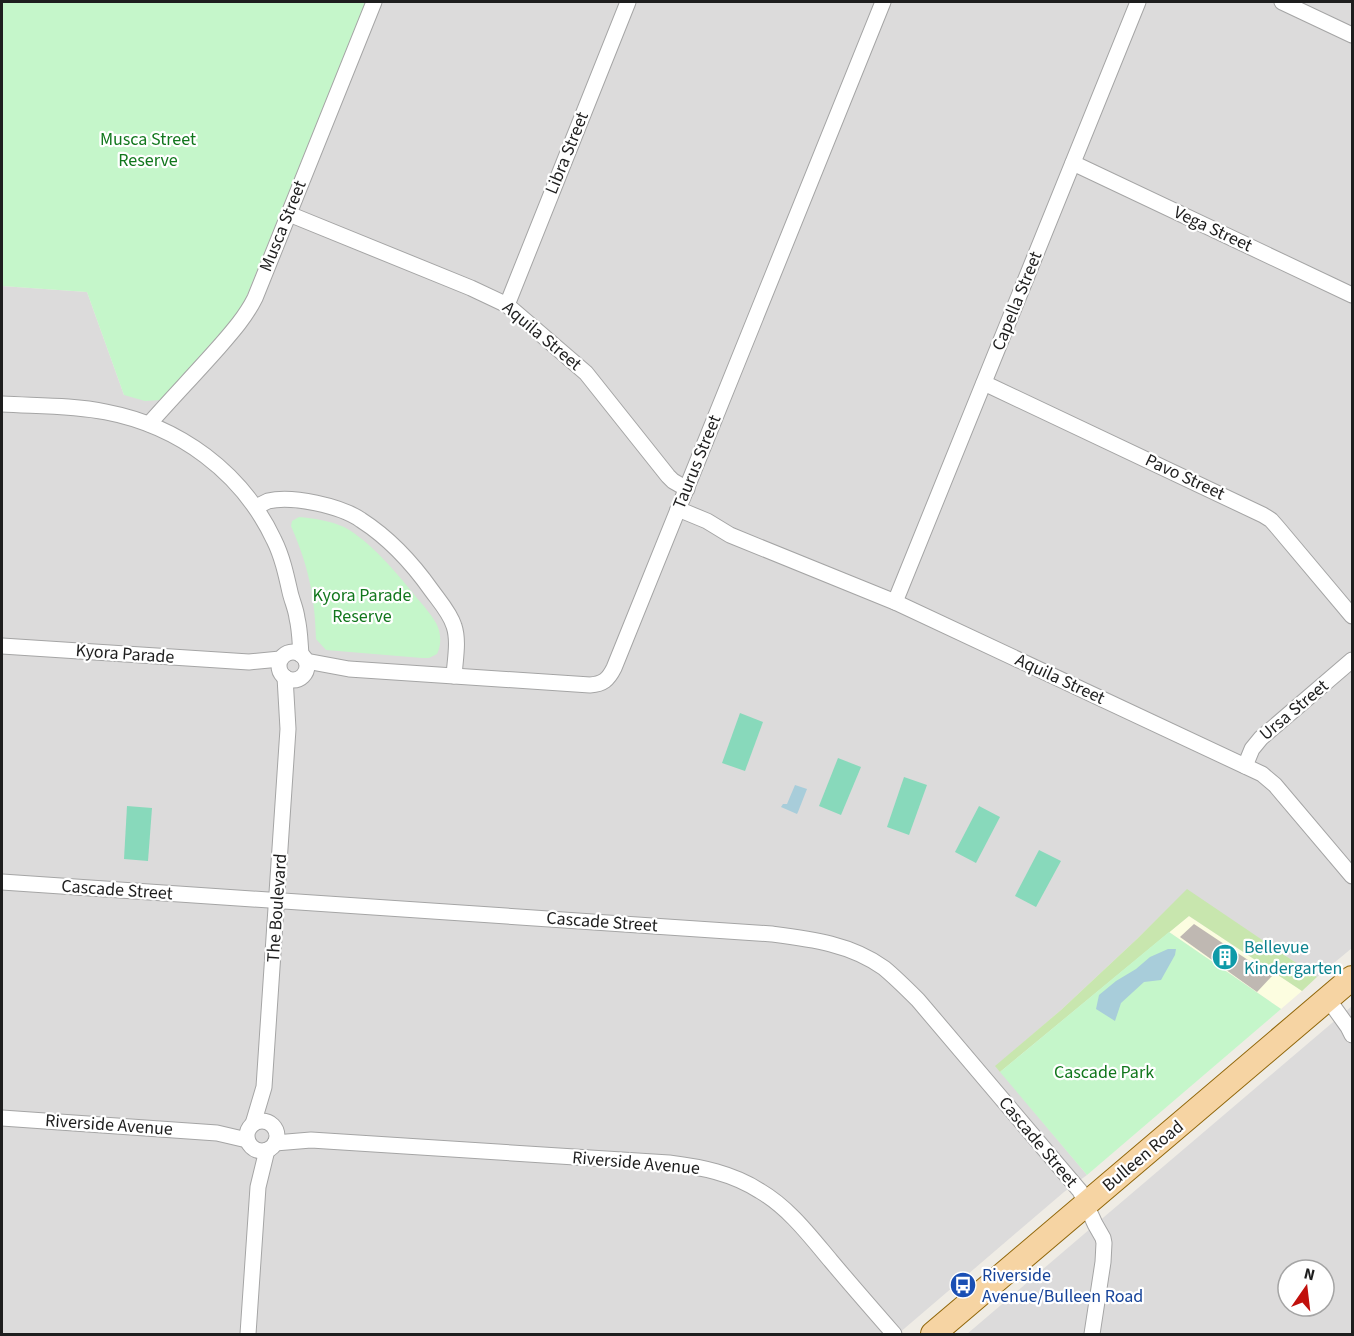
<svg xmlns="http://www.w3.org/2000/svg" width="1354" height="1336" font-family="'Source Sans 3',sans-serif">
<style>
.residential{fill:#dcdbdb;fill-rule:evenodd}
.education{fill:#fcfde0}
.grass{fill:#c8e6ae}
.park{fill:#c5f6ca}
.pitch{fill:#88d9bb}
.water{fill:#a8cdda}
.building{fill:#bfb8b2}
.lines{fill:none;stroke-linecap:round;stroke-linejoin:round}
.minor-casing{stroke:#a5a5a5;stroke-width:17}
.primary-casing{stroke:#906609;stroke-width:26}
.minor{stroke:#fff;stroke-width:15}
.primary{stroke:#f6d4a3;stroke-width:24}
.labels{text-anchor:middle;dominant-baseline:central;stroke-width:4.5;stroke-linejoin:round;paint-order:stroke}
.park-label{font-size:18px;fill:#12771d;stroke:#fff}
.street-label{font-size:18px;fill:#1e1e1e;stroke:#fff}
.culture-label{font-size:18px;fill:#0d838f;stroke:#fff;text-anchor:start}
.transit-label{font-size:18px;fill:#164399;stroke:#fff;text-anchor:start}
</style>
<rect width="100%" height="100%" fill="#efece5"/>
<!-- residential -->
<g class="residential">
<polygon points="366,2 1352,2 1352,948 1317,977 1187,890 1138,938 1061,1010 996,1066 1087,1175 1064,1192 898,1334 2,1334 2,286 87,292 124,395 243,305"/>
<path d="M1352,1006v328h-385l137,-117zM1288,1270h36v36h-36z"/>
</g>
<!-- education -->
<polygon class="education" points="1189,916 1302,991 1281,1009 1169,932"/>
<!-- grass -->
<polygon class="grass" points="1187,889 1317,977 1302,991 1189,916 1000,1072 995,1066 1061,1010 1138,938"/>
<!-- park -->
<g class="park">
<polygon points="2,2 366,2 243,305 237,314 161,400 145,401 124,395 87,292 2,286"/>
<path d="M299,517c14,1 32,4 45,10 26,14 54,47 72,70 7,8 15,17 20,26 5,9 6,21 1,31l-8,4h-7l-96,-8 -10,-11c-1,-43 -8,-74 -25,-113l1,-5z"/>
<polygon points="1169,932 1281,1009 1087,1175 1000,1072"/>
</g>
<!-- pitch -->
<g class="pitch">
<polygon points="740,713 763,722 745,771 722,763"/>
<polygon points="838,758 861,767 841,815 819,806"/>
<polygon points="904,777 927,785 909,835 887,827"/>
<polygon points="127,806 152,808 148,861 124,859"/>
<polygon points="979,806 1000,817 976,863 955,852"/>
<polygon points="1039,850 1061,861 1036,907 1015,896"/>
</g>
<!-- water -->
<g class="water">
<polygon points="795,785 807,789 798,812 797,814 781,807 783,804 787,804"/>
<polygon points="1168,949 1176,949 1175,955 1161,980 1144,982 1121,1003 1115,1021 1096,1009 1099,995 1116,981 1136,969 1150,957"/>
</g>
<!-- building -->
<polygon class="building" points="1194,924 1272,976 1257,992 1180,937"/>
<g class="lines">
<defs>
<g id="minor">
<polyline points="1282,2 1352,35"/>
<polyline points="1073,163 1352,295"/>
<polyline points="289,214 471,288 507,305 586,373 668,476 673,481 687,489"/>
<polyline points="507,305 628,2"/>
<polyline points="984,383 1263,515 1271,520 1278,528 1352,616"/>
<path d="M2,404c34,2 70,1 104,8 73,14 136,60 168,128 8,16 12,34 16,52 2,9 6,17 7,26 3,12 3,25 4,37"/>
<path d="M149,424c23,-26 47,-51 70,-77 14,-16 27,-31 36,-49l119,-296"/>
<path d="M256,507c4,-2 8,-4 12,-6 24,-6 73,5 93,19 28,18 52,44 71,71 8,11 18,22 22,35 5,15 1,34 0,50"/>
<polyline points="678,509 707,521 730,535 895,602 1262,774 1275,785 1352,876"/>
<polyline points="895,602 1138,2"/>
<polyline points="2,646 249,662 280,659"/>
<circle cx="293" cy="666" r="14"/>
<path d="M306,661l43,8 241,16c13,-1 18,-5 24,-17l269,-666"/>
<polyline points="1245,766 1252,749 1261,738 1352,660"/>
<path d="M2,882l770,52c39,5 79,10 112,34 12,10 23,21 34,32l162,191 15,33 8,14 1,5 -1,19 -11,72"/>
<polyline points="1328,999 1348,1027 1352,1035"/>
<polyline points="2,1118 217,1133 247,1140"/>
<circle cx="262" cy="1136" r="15"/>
<polyline points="253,1124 264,1087 288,729 285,677"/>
<path d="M275,1143l36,-3 358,23c32,4 63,10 91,28 29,17 50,45 71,70 21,25 42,49 63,73"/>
<polyline points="248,1334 258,1187 267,1150"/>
</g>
<polyline id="primary" points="933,1334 1352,978"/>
</defs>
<!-- minor casing -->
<use href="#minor" class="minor-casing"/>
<!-- primary casing -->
<use href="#primary" class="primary-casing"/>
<!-- minor -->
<use href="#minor" class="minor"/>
<!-- primary -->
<use href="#primary" class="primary"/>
</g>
<!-- icons -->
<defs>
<symbol id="building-disc" viewBox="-11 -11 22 22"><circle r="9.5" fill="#0f9aa8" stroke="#fff"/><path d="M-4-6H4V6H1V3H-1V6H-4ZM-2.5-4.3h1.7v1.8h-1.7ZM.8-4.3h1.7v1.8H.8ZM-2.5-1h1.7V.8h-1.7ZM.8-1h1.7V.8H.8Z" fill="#fff"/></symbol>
<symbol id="bus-disc" viewBox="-11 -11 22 22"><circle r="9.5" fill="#1a4fb4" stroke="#fff"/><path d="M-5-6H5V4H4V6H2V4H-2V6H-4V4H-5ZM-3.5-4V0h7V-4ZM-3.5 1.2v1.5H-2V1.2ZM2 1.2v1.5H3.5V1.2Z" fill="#fff"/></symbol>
</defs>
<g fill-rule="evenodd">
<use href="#building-disc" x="1210" y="942" width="30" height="30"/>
<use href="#bus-disc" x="948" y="1270" width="30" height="30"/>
</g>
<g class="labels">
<!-- park labels -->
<g class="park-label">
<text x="148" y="139">Musca Street<tspan x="148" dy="21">Reserve</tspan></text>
<text x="362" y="595">Kyora Parade<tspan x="362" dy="21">Reserve</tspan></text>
<text x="1104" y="1072">Cascade Park</text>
</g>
<!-- street labels -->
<g class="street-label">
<text transform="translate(567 153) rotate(-68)">Libra Street</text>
<text transform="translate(283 226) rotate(-68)">Musca Street</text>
<text transform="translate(1213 229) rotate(25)">Vega Street</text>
<text transform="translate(1017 301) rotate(-68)">Capella Street</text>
<text transform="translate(542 336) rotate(40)">Aquila Street</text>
<text transform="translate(697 462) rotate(-68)">Taurus Street</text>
<text transform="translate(1185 477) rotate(25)">Pavo Street</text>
<text transform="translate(125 654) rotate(4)">Kyora Parade</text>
<text transform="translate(1060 679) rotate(25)">Aquila Street</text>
<text transform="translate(1294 710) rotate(-40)">Ursa Street</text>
<text transform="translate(117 890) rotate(4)">Cascade Street</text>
<text transform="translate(277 908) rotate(-86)">The Boulevard</text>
<text transform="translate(602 922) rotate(4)">Cascade Street</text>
<text transform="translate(109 1125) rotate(4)">Riverside Avenue</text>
<text transform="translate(1038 1142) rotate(50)">Cascade Street</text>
<text transform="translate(1143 1156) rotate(-40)">Bulleen Road</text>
<text transform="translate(636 1163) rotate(5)">Riverside Avenue</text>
</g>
<!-- culture labels -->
<g class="culture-label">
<text x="1244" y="947">Bellevue<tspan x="1244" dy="21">Kindergarten</tspan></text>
</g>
<!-- transit labels -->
<g class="transit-label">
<text x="982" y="1275">Riverside<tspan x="982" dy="21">Avenue/Bulleen Road</tspan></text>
</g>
</g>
<!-- border -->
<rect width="1354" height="1336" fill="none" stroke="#1e1e1e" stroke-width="6"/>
<!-- north arrow -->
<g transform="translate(1306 1288) rotate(14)"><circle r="28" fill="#ffffff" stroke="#a5a5a5" stroke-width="1.5"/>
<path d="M0-4.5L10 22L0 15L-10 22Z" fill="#c1100c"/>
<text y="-9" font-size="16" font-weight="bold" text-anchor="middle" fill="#1e1e1e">N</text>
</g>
</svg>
